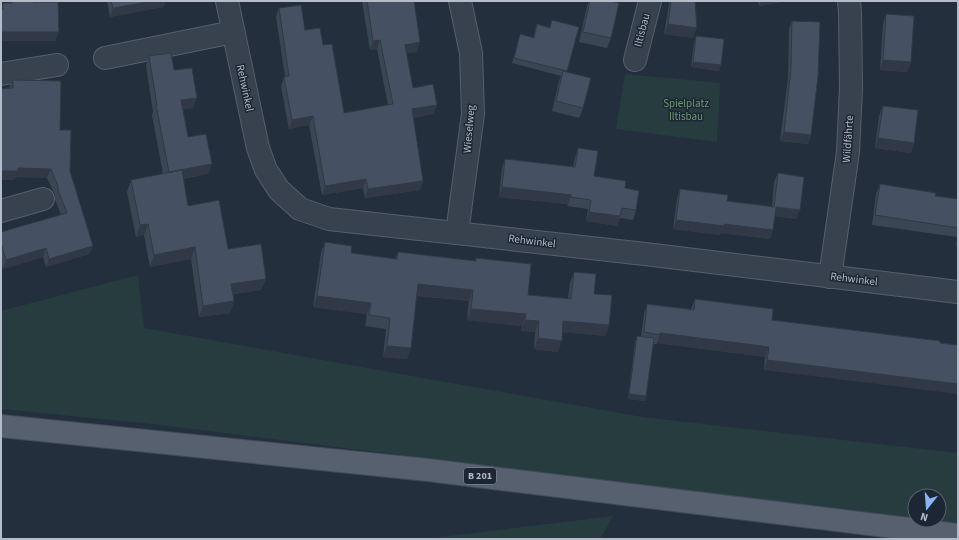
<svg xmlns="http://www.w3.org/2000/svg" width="959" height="540" font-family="'Source Sans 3',sans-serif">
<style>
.green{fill:#263c3f}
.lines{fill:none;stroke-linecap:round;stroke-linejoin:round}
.street-casing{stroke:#565f6c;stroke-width:24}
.primary-casing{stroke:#414a57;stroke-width:24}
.street{stroke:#38414e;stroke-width:22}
.primary{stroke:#56606e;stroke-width:22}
.wall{fill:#3b4654}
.shaded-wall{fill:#303945}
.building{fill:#455162;stroke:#303945}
.labels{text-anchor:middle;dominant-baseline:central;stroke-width:3;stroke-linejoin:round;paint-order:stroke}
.shield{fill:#1d2633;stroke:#878f9c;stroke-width:1}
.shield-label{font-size:10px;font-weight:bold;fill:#b4bcc9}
.street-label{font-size:11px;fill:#b4bcc9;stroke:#1d2633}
.park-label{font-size:11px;fill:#6b9a76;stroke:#1d2633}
</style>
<rect width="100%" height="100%" fill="#242f3e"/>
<!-- green -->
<g class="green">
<polygon points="625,74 720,83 717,142 616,129"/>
<polygon points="138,275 144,328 642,417 958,453 958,525 920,520 939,520 939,496 915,496 915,519 152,424 1,409 1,311"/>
<polygon points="613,516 600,539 425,539"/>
</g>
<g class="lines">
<defs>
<g id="street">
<polyline points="227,1 258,148 266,170 279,190 300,209 329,219 645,254 958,292"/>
<polyline points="105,58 233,32"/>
<polyline points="635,60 650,1"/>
<polyline points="1,74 57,65"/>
<polyline points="1,211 43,199"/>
<polyline points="457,233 473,114 471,53 460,1"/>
<polyline points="830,277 848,152 851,88 850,12 849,1"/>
</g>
<polyline id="primary" points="1,426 428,470 958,535"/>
</defs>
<!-- street casing -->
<use href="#street" class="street-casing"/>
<!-- primary casing -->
<use href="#primary" class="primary-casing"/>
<!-- street -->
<use href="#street" class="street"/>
<!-- primary -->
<use href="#primary" class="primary"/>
</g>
<!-- wall -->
<g class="wall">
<polygon points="8,1 33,1 33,2 59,32 55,41 1,41 1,8 3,3 8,3"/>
<polygon points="107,1 166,1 163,7 110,17"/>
<polygon points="362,1 414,1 417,52 406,53 413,88 437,105 433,114 413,118 423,181 420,190 365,198 363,188 322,195 309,125 289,129 281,86 284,77 285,76 276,17 279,8 323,45 344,113 388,105 377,49 370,50"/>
<polygon points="589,1 611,1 611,38 607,48 579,42 587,6"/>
<polygon points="670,1 695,1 693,38 664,34 669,4"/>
<polygon points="758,1 786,1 759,6"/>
<polygon points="886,14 911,62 907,72 880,70 883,24"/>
<polygon points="552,20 567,72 583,108 579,118 552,111 559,81 561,76 512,63 520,34 533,38 537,24 550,27"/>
<polygon points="792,21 811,135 808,144 780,141 788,78 789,29"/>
<polygon points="696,36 719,71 691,67 694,42"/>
<polygon points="149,56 174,70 193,108 183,109 188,137 212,164 208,174 183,179 188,206 228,249 266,279 261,290 233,294 234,301 230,313 199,317 191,259 150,267 144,235 136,237 127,192 131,180 163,174 152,115 153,112 146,66"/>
<polygon points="13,80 60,130 89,254 46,267 43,257 3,269 1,262 1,232 61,215 55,199 55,195 47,178 16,177 14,180 1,180 1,89 9,88"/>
<polygon points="883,106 914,143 911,153 875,148 879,116"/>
<polygon points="578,148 594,176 625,188 636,210 633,220 620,218 617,226 586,221 588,209 567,206 568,204 499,197 502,168 505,159 573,167 575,158"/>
<polygon points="778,173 796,219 775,216 770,239 721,233 720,235 673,229 677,198 680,189 727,201 772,206 774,182"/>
<polygon points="880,184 935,196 958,199 958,248 956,247 957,237 872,225 876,194"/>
<polygon points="325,242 351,253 395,259 398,252 475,261 476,258 528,295 568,298 570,283 574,272 594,294 609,325 605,336 562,332 558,352 534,349 535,332 521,331 522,326 467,320 469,301 417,296 407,359 383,357 386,329 365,326 367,314 313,307 321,253"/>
<polygon points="695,299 772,320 940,341 764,370 765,357 657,343 657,344 653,344 646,396 645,401 628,399 635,342 637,336 641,337 644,314 647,304 691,309"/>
</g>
<!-- shaded-wall -->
<g class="shaded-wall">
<polygon points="154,1 166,1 163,7 110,17 113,8"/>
<polygon points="761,1 786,1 759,6"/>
<polygon points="668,24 697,28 693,38 664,34"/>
<polygon points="1,32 59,32 55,41 1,41"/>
<polygon points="380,40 377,49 370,50 373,41"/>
<polygon points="420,42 417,52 401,54 405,45"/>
<polygon points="883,60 911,62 907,72 880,70"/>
<polygon points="693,62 721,65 719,71 691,67"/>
<polygon points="197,98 193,108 177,110 181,100"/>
<polygon points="437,105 433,114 409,119 412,109"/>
<polygon points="313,116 309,125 289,129 292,120"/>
<polygon points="784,132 811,135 808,144 780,141"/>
<polygon points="878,138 914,143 911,153 875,148"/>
<polygon points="212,164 208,174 165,182 169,172"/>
<polygon points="18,168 51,169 47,178 16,177 14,180 1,180 1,171"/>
<polygon points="366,179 363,188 322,195 325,186"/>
<polygon points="423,181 420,190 365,198 368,189"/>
<polygon points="502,187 571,195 568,204 499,197"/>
<polygon points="776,207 800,210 796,219 773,216"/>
<polygon points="589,212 620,216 617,226 586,221"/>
<polygon points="676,220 724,224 773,230 770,239 721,233 720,235 673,229"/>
<polygon points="148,224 144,235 136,237 140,225"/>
<polygon points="958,241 958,248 956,247"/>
<polygon points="93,246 89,254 46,267 49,259"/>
<polygon points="195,247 191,259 150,267 154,255"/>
<polygon points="46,248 43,257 3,269 6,260"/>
<polygon points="266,279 261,290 227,295 231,284"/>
<polygon points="418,284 473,290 469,301 414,295"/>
<polygon points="317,296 371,303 367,314 313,307"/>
<polygon points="234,301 230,313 199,317 203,306"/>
<polygon points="471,309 526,314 522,326 467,320"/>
<polygon points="525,320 539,321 535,332 521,331"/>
<polygon points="563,321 609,325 605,336 559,332"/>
<polygon points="660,333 769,347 765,357 657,343"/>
<polygon points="538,338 562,341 558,352 534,349"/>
<polygon points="387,346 411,348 407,359 383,357"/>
<polygon points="767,360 958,384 958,394 764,370"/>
<polygon points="629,394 646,396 645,401 628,399"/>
</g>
<!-- building -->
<g class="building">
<polygon points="12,1 33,1 33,2 58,2 59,32 1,32 1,9 3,9 3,3 12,3"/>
<polygon points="111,1 154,1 113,8"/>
<polygon points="367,1 414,1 420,42 405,45 413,88 433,84 437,105 412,109 423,181 368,189 366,179 325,186 313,116 292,120 284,77 289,76 279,8 301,5 305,30 320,28 323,45 332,44 344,113 393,104 380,40 373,41"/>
<polygon points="590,1 611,1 619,3 611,38 583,32"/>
<polygon points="671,1 695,1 697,28 668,24"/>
<polygon points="886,14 914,16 911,62 883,60"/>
<polygon points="552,20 579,27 567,71 514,58 520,34 534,38 537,24 550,28"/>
<polygon points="792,21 820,22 818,76 811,135 784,132 791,69"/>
<polygon points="696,36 724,39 721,65 693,62"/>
<polygon points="171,53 174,70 192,68 197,98 181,100 188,137 206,134 212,164 169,172 156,105 157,105 149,56"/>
<polygon points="563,71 591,78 583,108 556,101"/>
<polygon points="13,80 61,81 60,130 71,130 70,171 93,246 49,259 46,248 6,260 1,243 1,232 67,213 58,190 58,186 51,169 18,168 18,171 1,171 1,89 13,88"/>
<polygon points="883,106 918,110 914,143 878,138"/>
<polygon points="578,148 598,151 594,176 626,181 625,188 639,191 636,210 622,208 620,216 589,212 591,200 571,197 571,195 502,187 505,159 575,167"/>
<polygon points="182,170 188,206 219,200 228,249 261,244 266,279 231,284 234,301 203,306 195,247 154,255 148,224 140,225 131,180"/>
<polygon points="778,173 804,177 800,210 776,207 773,230 724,224 724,226 676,220 680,189 728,195 727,201 774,207"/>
<polygon points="880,184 936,193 935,196 958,199 958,228 875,215"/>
<polygon points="325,242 352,246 351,253 397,259 398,252 476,261 476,258 531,264 528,295 571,299 574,272 596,274 594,294 612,295 609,325 563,321 562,341 538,338 539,321 525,320 526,314 471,309 473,290 418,284 411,348 387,346 390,318 369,315 371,303 317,296"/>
<polygon points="695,299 773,309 772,320 940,341 940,343 958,345 958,384 767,360 769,347 660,333 660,335 644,332 647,304 694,310"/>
<polygon points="637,336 654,338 646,396 629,394"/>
</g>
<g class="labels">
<!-- shield labels -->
<rect class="shield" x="464" y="468" width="32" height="16" rx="3"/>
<g class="shield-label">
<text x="480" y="476">B 201</text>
</g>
<!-- street labels -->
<g class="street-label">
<text transform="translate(642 30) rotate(-75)">Iltisbau</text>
<text transform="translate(245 88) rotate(78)">Rehwinkel</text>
<text transform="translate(469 129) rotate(-85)">Wieselweg</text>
<text transform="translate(848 139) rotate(-86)">Wildfährte</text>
<text transform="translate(532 241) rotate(7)">Rehwinkel</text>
<text transform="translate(854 279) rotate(7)">Rehwinkel</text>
</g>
<!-- park labels -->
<g class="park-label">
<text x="686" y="103">Spielplatz<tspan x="686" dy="13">Iltisbau</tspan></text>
</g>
</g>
<!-- border -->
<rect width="959" height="540" fill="none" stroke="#b4bcc9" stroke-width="4"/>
<!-- north arrow -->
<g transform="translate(927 508) rotate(197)"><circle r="19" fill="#1d2633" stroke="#59626f"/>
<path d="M0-3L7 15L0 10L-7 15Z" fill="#8ab4f8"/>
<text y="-6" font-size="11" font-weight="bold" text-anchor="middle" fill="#b4bcc9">N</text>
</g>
</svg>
